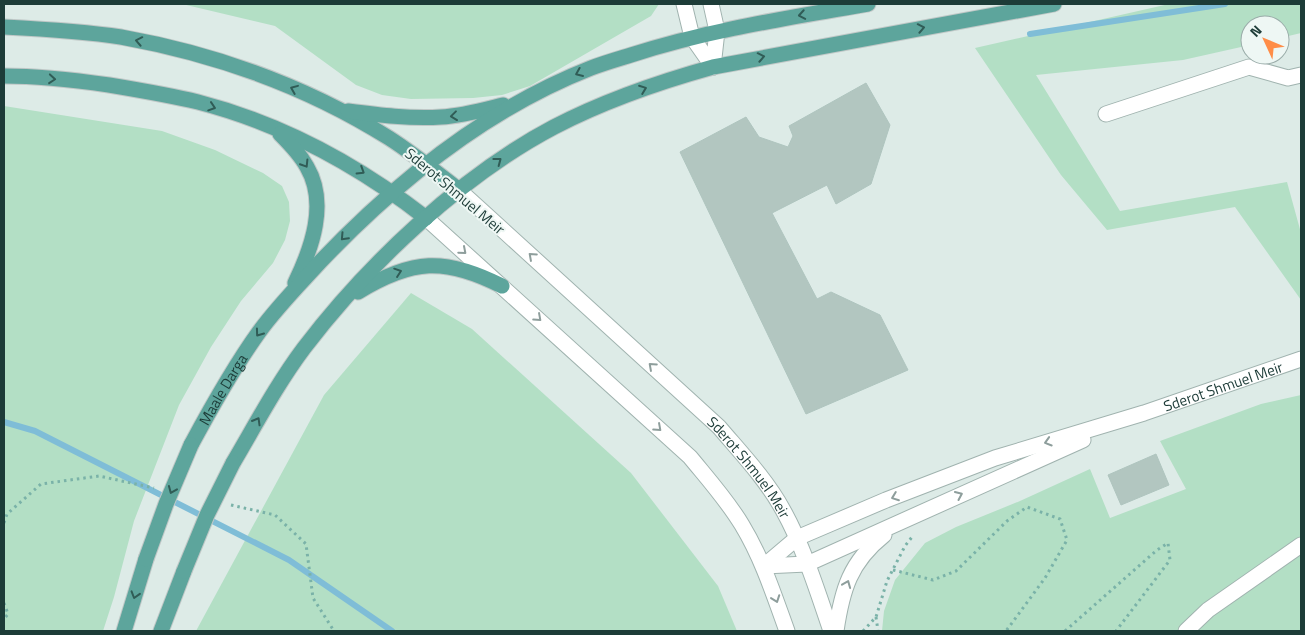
<svg xmlns="http://www.w3.org/2000/svg" width="1305" height="635" font-family="'Titillium Web',sans-serif">
<style>
.green{fill:#b3dfc5}
.lines{fill:none;stroke-linecap:round;stroke-linejoin:round}
.stream{stroke:#7fbdd7;stroke-width:6}
.building{fill:#b2c6c0;stroke:#afc5bf}
.minor-casing{stroke:#a0b3af;stroke-width:17}
.major-casing{stroke:#c0c8c7;stroke-width:17}
.path{stroke:#7ab2a8;stroke-width:3;stroke-dasharray:2.5 4;stroke-linecap:butt}
.minor{stroke:#fff;stroke-width:15}
.major{stroke:#5da59c;stroke-width:15}
.major-bridge-casing{stroke:#c0c8c7;stroke-width:17;stroke-linecap:butt}
.major-bridge{stroke:#5da59c;stroke-width:15}
.oneway{stroke:#305c56}
.oneway2{stroke:#8e9e9c}
.labels{text-anchor:middle;dominant-baseline:central;stroke-width:4;stroke-linejoin:round;paint-order:stroke}
.street-label{font-size:15px;fill:#1d3c38;stroke:#eef7f4}
</style>
<rect width="100%" height="100%" fill="#ddebe7"/>
<!-- green -->
<g class="green">
<polygon points="182,4 181,4 659,4 651,16 530,86 502,95 473,98 411,99 382,95 356,85 275,26"/>
<polygon points="1169,4 1301,4 1301,33 1280,38 1280,25 1250,25 1250,45 1183,60 1036,75 1120,211 1287,182 1301,233 1301,300 1235,207 1107,230 1061,175 975,48"/>
<polygon points="4,106 162,131 215,150 263,173 282,186 289,202 290,221 285,240 273,263 241,301 211,347 179,405 134,521 114,597 103,631 4,631"/>
<polygon points="411,293 472,329 631,473 718,586 737,631 196,631 324,395"/>
<polygon points="1301,395 1301,631 882,631 884,611 895,580 925,543 956,527 1020,501 1090,469 1110,518 1186,489 1160,441 1261,404"/>
</g>
<g class="lines">
<!-- stream -->
<g class="stream">
<polyline points="1030,34 1225,4"/>
<polyline points="4,422 35,431 289,560 392,631"/>
</g>
</g>
<!-- building -->
<g class="building">
<polygon points="866,83 890,125 871,184 836,204 827,185 772,213 817,299 831,292 880,315 908,370 806,414 680,152 746,117 759,137 788,147 793,136 789,126"/>
<polygon points="1156,454 1169,485 1121,505 1108,475"/>
</g>
<g class="lines">
<defs>
<g id="minor">
<polyline points="684,4 692,37 713,67"/>
<polyline points="711,4 717,31 713,67"/>
<polyline points="1106,114 1249,67 1288,78 1301,75"/>
<path id="s1" d="M459,190l260,237c22,26 47,52 64,83 21,38 34,80 48,121"/>
<path d="M426,218l264,239c18,22 37,43 52,68 20,33 32,70 45,106"/>
<path id="s2" d="M764,566l33,-28 89,-38 109,-42 149,-45 157,-54"/>
<polyline points="764,566 807,564 1083,440"/>
<path d="M836,631c6,-41 14,-69 48,-96"/>
<polyline points="1186,631 1208,610 1301,545"/>
</g>
<g id="major">
<path d="M4,27c39,2 78,4 117,10 94,17 187,50 268,101 25,16 47,34 70,52"/>
<path d="M4,76c35,0 70,4 105,9 30,5 60,10 89,17 85,22 160,63 228,116"/>
<path d="M348,111c31,4 62,8 93,6 21,-1 42,-7 62,-12"/>
<path d="M280,134c10,10 20,20 27,33 21,36 5,81 -12,116"/>
<path d="M358,292c54,-33 87,-35 144,-6"/>
<path id="s3" d="M191,445c21,-39 42,-77 68,-113 18,-25 40,-47 61,-70 77,-81 166,-153 271,-194 13,-5 27,-9 40,-13 77,-25 157,-37 237,-51"/>
<path d="M233,463c23,-39 44,-79 71,-115 64,-84 157,-172 250,-221 50,-26 105,-45 159,-60l341,-63"/>
<polyline points="124,631 146,559"/>
<polyline points="161,631 184,571"/>
</g>
</defs>
<!-- minor casing -->
<use href="#minor" class="minor-casing"/>
<!-- major casing -->
<use href="#major" class="major-casing"/>
<!-- path -->
<g class="path">
<polyline points="231,505 275,515 306,544 313,598 334,631"/>
<polyline points="4,523 7,514 41,484 99,476 154,488"/>
<polyline points="893,570 933,580 956,571 1007,521 1027,507 1060,519 1067,540 1045,578 1006,631"/>
<polyline points="4,603 8,614 4,619"/>
<polyline points="876,617 878,631"/>
<polyline points="863,631 876,617 887,581 905,546 912,537"/>
<polyline points="1065,631 1157,550 1168,543 1170,560 1116,631"/>
</g>
<!-- minor -->
<use href="#minor" class="minor"/>
<!-- major -->
<use href="#major" class="major"/>
<defs>
<g id="major-bridge">
<polyline points="146,559 166,504 191,445"/>
<polyline points="184,571 207,515 233,463"/>
</g>
</defs>
<!-- major-bridge casing -->
<use href="#major-bridge" class="major-bridge-casing"/>
<!-- major-bridge -->
<use href="#major-bridge" class="major-bridge"/>
</g>
<!-- one-way arrows -->
<defs><path id="oneway-chevron" d="M-2-3.5L2.5 0L-2 3.5" fill="none" stroke-width="1.6" stroke-linecap="round" stroke-linejoin="round" transform="scale(1.25)"/></defs>
<g class="oneway">
<use href="#oneway-chevron" transform="translate(802 15) rotate(170)"/>
<use href="#oneway-chevron" transform="translate(921 28) rotate(-11)"/>
<use href="#oneway-chevron" transform="translate(139 41) rotate(-169)"/>
<use href="#oneway-chevron" transform="translate(761 57) rotate(-11)"/>
<use href="#oneway-chevron" transform="translate(579 73) rotate(157)"/>
<use href="#oneway-chevron" transform="translate(52 79) rotate(5)"/>
<use href="#oneway-chevron" transform="translate(294 89) rotate(-158)"/>
<use href="#oneway-chevron" transform="translate(643 89) rotate(-21)"/>
<use href="#oneway-chevron" transform="translate(212 107) rotate(18)"/>
<use href="#oneway-chevron" transform="translate(454 116) rotate(173)"/>
<use href="#oneway-chevron" transform="translate(498 161) rotate(-37)"/>
<use href="#oneway-chevron" transform="translate(305 164) rotate(58)"/>
<use href="#oneway-chevron" transform="translate(361 171) rotate(32)"/>
<use href="#oneway-chevron" transform="translate(344 237) rotate(133)"/>
<use href="#oneway-chevron" transform="translate(398 272) rotate(-19)"/>
<use href="#oneway-chevron" transform="translate(259 333) rotate(126)"/>
<use href="#oneway-chevron" transform="translate(257 421) rotate(-60)"/>
<use href="#oneway-chevron" transform="translate(172 490) rotate(113)"/>
<use href="#oneway-chevron" transform="translate(135 595) rotate(107)"/>
</g>
<g class="oneway2">
<use href="#oneway-chevron" transform="translate(463 251) rotate(41)"/>
<use href="#oneway-chevron" transform="translate(532 256) rotate(-138)"/>
<use href="#oneway-chevron" transform="translate(538 318) rotate(42)"/>
<use href="#oneway-chevron" transform="translate(652 366) rotate(-138)"/>
<use href="#oneway-chevron" transform="translate(658 428) rotate(42)"/>
<use href="#oneway-chevron" transform="translate(1048 442) rotate(163)"/>
<use href="#oneway-chevron" transform="translate(959 495) rotate(-24)"/>
<use href="#oneway-chevron" transform="translate(895 497) rotate(159)"/>
<use href="#oneway-chevron" transform="translate(847 584) rotate(-68)"/>
<use href="#oneway-chevron" transform="translate(776 599) rotate(70)"/>
</g>
<g class="labels">
<!-- street labels -->
<g class="street-label">
<text transform="translate(455 191) rotate(40)">Sderot Shmuel Meir</text>
<text stroke="none"><textPath href="#s2" startOffset="496">Sderot Shmuel Meir</textPath></text>
<text stroke="none"><textPath href="#s3" startOffset="64">Maale Darga</textPath></text>
<text stroke="none"><textPath href="#s1" startOffset="402">Sderot Shmuel Meir</textPath></text>
</g>
</g>
<!-- border -->
<rect width="1305" height="635" fill="none" stroke="#1d3c38" stroke-width="10"/>
<!-- north arrow -->
<g transform="translate(1265 40) rotate(314)"><circle r="24" fill="#eef7f4" stroke="#9aaca9"/>
<path d="M0-4L9 19L0 12L-9 19Z" fill="#ff8d47"/>
<text y="-8" font-size="14" font-weight="bold" text-anchor="middle" fill="#1d3c38">N</text>
</g>
</svg>
